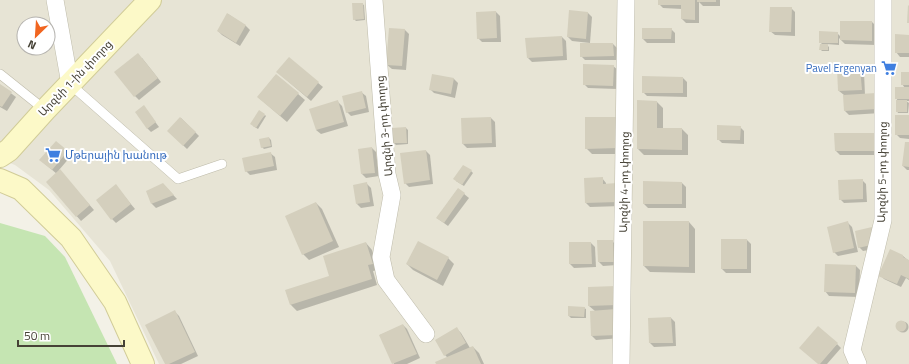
<svg xmlns="http://www.w3.org/2000/svg" width="909" height="364" font-family="'Titillium Web','Noto Sans Armenian',sans-serif">
<style>
.residential{fill:#e7e4d5;fill-rule:evenodd}
.green{fill:#c5e5b2}
.shadow{fill:#0003}
.building{fill:#d4cfbd}
.lines{fill:none;stroke-linecap:round;stroke-linejoin:round}
.lane-casing{stroke:#bebbaa;stroke-width:10}
.street-casing{stroke:#bebbaa;stroke-width:18}
.secondary-casing{stroke:#d1cc98;stroke-width:24}
.lane{stroke:#fff;stroke-width:9}
.street{stroke:#fff;stroke-width:17}
.secondary{stroke:#fcf9c8;stroke-width:22}
.labels{text-anchor:middle;dominant-baseline:central;stroke-width:4;stroke-linejoin:round;paint-order:stroke}
.shop-label{font-size:11px;fill:#366cbe;stroke:#fff;text-anchor:end}
.street-label{font-size:11px;fill:#464236;stroke:#fff}
</style>
<rect width="100%" height="100%" fill="#f3f1e7"/>
<!-- residential -->
<path class="residential" d="M0,0h909v364h-750l-49,-103 -61,-71 -34,-25 -15,-6zM24,24h24v24h-24z"/>
<!-- green -->
<polygon class="green" points="0,223 45,236 65,257 117,364 0,364"/>
<!-- shadow -->
<g class="shadow">
<polygon points="659,0 720,0 720,6 703,6 699,2 699,23 686,23 682,19 682,9 663,8 659,4"/>
<polygon points="362,4 364,5 365,20 356,21 354,19"/>
<polygon points="791,8 795,12 795,36 775,35 770,31"/>
<polygon points="570,11 588,13 592,17 590,43 572,41 568,37"/>
<polygon points="496,12 500,16 501,42 482,42 478,38"/>
<polygon points="228,14 246,26 250,30 240,46 222,35 218,31"/>
<polygon points="872,22 876,26 876,45 845,44 839,38 839,45 826,44 829,47 829,51 822,51 820,49 823,45 820,42 837,33 841,37"/>
<polygon points="390,29 405,30 409,34 406,70 392,69 387,65"/>
<polygon points="671,29 675,33 675,43 647,43 643,39"/>
<polygon points="909,36 909,57 900,57 896,52"/>
<polygon points="562,37 566,41 567,60 532,62 528,58"/>
<polygon points="613,44 617,48 617,60 585,60 581,56"/>
<polygon points="142,58 161,82 139,100 135,96"/>
<polygon points="289,59 323,87 311,101 282,76"/>
<polygon points="613,66 618,70 617,89 588,88 584,84"/>
<polygon points="860,68 864,72 865,95 881,113 849,115 845,111 844,95 839,91"/>
<polygon points="909,73 909,101 906,101 909,103 908,113 898,113 897,111 898,101 896,98 905,88 902,84"/>
<polygon points="276,75 305,100 287,122 258,97"/>
<polygon points="433,75 454,79 458,83 455,98 434,93 430,89"/>
<polygon points="683,78 687,82 687,97 647,96 643,92"/>
<polygon points="1,86 16,97 7,111 0,107"/>
<polygon points="361,92 366,96 369,112 351,116 347,112"/>
<polygon points="338,102 342,106 348,126 321,134 316,130"/>
<polygon points="657,102 663,108 663,129 682,129 688,135 688,155 644,155 638,149"/>
<polygon points="144,107 159,127 151,132 147,128"/>
<polygon points="265,115 266,116 258,129 253,126"/>
<polygon points="909,116 909,139 900,138 896,134"/>
<polygon points="181,118 199,136 187,149 168,131"/>
<polygon points="491,118 495,122 496,147 467,148 463,144 462,119"/>
<polygon points="586,118 623,154 592,154 586,148"/>
<polygon points="740,127 744,131 744,144 722,143 718,139"/>
<polygon points="406,128 408,130 408,144 396,145 394,143"/>
<polygon points="874,134 878,138 878,155 840,155 836,151"/>
<polygon points="269,138 271,140 272,147 264,149 262,147"/>
<polygon points="909,143 909,170 907,170 903,166"/>
<polygon points="372,148 376,152 379,176 366,178 362,174"/>
<polygon points="426,151 430,155 433,184 409,187 405,183"/>
<polygon points="67,152 71,156 59,170 94,210 81,221 47,182 57,174 45,164"/>
<polygon points="270,153 275,157 277,170 250,175 246,171"/>
<polygon points="471,171 473,173 464,186 456,181"/>
<polygon points="602,178 606,183 606,185 622,206 590,207 586,203"/>
<polygon points="862,180 866,184 867,202 844,203 840,199"/>
<polygon points="682,183 686,187 686,208 648,208 644,204"/>
<polygon points="163,184 177,199 156,208 152,204 147,192"/>
<polygon points="367,184 371,188 374,206 361,208 357,204"/>
<polygon points="116,186 135,209 116,223 112,219"/>
<polygon points="458,189 469,198 448,226 437,218"/>
<polygon points="316,203 322,209 339,247 309,260 303,254"/>
<polygon points="689,222 695,229 695,273 650,272 644,266"/>
<polygon points="848,223 852,227 858,252 838,256 834,252"/>
<polygon points="872,228 880,248 863,251 859,247"/>
<polygon points="722,240 747,240 751,244 751,273 726,273 722,269"/>
<polygon points="612,241 616,245 617,265 603,266 599,262"/>
<polygon points="366,243 372,250 378,270 373,271 377,285 297,311 291,305 286,291 330,277"/>
<polygon points="591,243 595,247 596,267 574,268 570,264"/>
<polygon points="903,256 909,261 909,280 906,278 901,287 884,279 880,275"/>
<polygon points="448,258 454,264 443,286 413,270 407,264"/>
<polygon points="856,266 860,270 859,297 829,296 825,291"/>
<polygon points="616,287 621,338 596,340 592,336 595,311 589,306"/>
<polygon points="584,308 586,309 586,318 571,318 569,316"/>
<polygon points="175,312 179,316 198,356 181,364 166,364"/>
<polygon points="671,318 675,322 676,346 654,347 650,343"/>
<circle cx="903" cy="327" r="5.5"/>
<polygon points="403,325 407,329 420,358 407,364 394,364 380,335"/>
<polygon points="457,329 461,333 470,348 473,347 479,353 484,364 437,364 448,358 445,355"/>
<polygon points="837,344 841,348 827,364 819,364"/>
</g>
<!-- building -->
<g class="building">
<polygon points="658,0 695,0 695,20 681,19 681,5 658,5"/>
<rect x="697" y="0" width="19" height="2"/>
<polygon points="352,3 363,3 364,19 353,20"/>
<polygon points="908,5 909,6 909,23 907,23"/>
<polygon points="770,7 792,7 791,32 769,32"/>
<polygon points="569,10 588,12 586,39 567,37"/>
<polygon points="496,11 497,38 477,39 476,12"/>
<polygon points="227,13 246,25 236,43 217,31"/>
<polygon points="37,21 46,24 36,24"/>
<polygon points="840,21 872,21 872,41 840,40"/>
<polygon points="389,28 405,29 402,66 386,65"/>
<polygon points="642,28 672,28 671,39 642,39"/>
<polygon points="819,31 838,32 838,43 819,43"/>
<polygon points="895,34 909,35 909,53 895,53"/>
<polygon points="562,36 563,56 527,58 525,38"/>
<polygon points="580,43 613,43 614,56 580,57"/>
<polygon points="820,44 828,44 828,50 819,50"/>
<polygon points="138,53 158,78 134,97 114,72"/>
<polygon points="289,57 319,82 307,97 276,72"/>
<polygon points="583,64 614,65 613,86 583,85"/>
<polygon points="860,67 862,90 838,91 837,68"/>
<rect x="901" y="72" width="8" height="13"/>
<polygon points="276,74 299,93 280,116 257,97"/>
<polygon points="432,74 454,78 451,94 429,90"/>
<polygon points="642,76 683,77 683,93 642,93"/>
<polygon points="0,84 12,92 2,107 0,106"/>
<rect x="895" y="87" width="14" height="12"/>
<polygon points="362,91 366,108 346,113 342,96"/>
<polygon points="876,93 877,109 844,111 843,95"/>
<polygon points="338,100 344,122 316,130 309,109"/>
<polygon points="637,100 657,101 657,128 682,128 682,150 637,149"/>
<rect x="896" y="100" width="11" height="12"/>
<polygon points="144,105 156,122 147,129 135,112"/>
<polygon points="259,110 265,114 256,128 250,124"/>
<rect x="895" y="115" width="14" height="20"/>
<polygon points="180,117 196,132 183,146 167,131"/>
<polygon points="491,117 492,143 462,144 461,118"/>
<polygon points="585,117 617,117 618,148 585,149"/>
<polygon points="717,125 741,126 740,140 717,140"/>
<polygon points="406,127 407,143 393,143 392,128"/>
<polygon points="834,133 874,133 874,151 835,151"/>
<polygon points="269,137 271,146 261,148 259,139"/>
<polygon points="56,141 68,151 52,170 39,160"/>
<polygon points="905,142 909,142 909,167 902,166"/>
<polygon points="372,147 375,173 361,174 358,149"/>
<polygon points="426,150 430,180 404,184 400,153"/>
<polygon points="271,152 274,166 245,172 242,158"/>
<polygon points="463,165 472,170 462,185 453,179"/>
<polygon points="60,169 90,205 76,217 46,182"/>
<polygon points="603,177 603,184 617,183 618,202 585,203 584,178"/>
<polygon points="863,179 863,199 839,200 838,180"/>
<polygon points="643,181 682,182 682,204 643,204"/>
<polygon points="367,182 370,202 356,204 353,185"/>
<polygon points="163,183 174,195 151,204 146,191"/>
<polygon points="116,184 131,204 111,220 96,200"/>
<polygon points="458,188 465,193 444,223 436,218"/>
<polygon points="316,202 333,241 302,255 285,216"/>
<polygon points="643,221 689,221 689,267 643,266"/>
<polygon points="848,221 854,248 833,253 827,227"/>
<polygon points="872,227 876,244 858,248 855,231"/>
<rect x="721" y="239" width="26" height="30"/>
<polygon points="597,240 613,240 614,262 598,262"/>
<polygon points="418,241 449,257 437,280 406,264"/>
<polygon points="366,242 373,264 368,265 372,279 290,305 285,290 329,276 323,256"/>
<polygon points="569,242 591,242 592,264 569,264"/>
<polygon points="890,249 903,255 903,257 909,260 909,279 901,275 897,284 878,276"/>
<polygon points="825,264 856,265 855,293 824,292"/>
<polygon points="616,286 617,305 588,306 588,287"/>
<polygon points="568,306 585,307 584,317 568,316"/>
<polygon points="616,309 618,335 591,336 590,311"/>
<polygon points="175,310 195,352 169,364 165,364 145,325"/>
<polygon points="671,317 673,343 649,343 648,318"/>
<circle cx="901" cy="326" r="5.5"/>
<polygon points="403,324 417,354 392,364 379,335"/>
<polygon points="818,326 838,343 820,364 818,364 799,348"/>
<polygon points="457,327 466,343 444,356 435,340"/>
<polygon points="473,346 481,364 436,364 435,362"/>
</g>
<g class="lines">
<defs>
<g id="lane">
<polyline points="0,74 45,110"/>
<polyline points="70,84 178,179 222,164"/>
</g>
<g id="street">
<polyline points="55,0 70,84"/>
<polyline points="374,0 387,174 392,195 381,257 386,280 426,334"/>
<polyline points="621,364 626,0"/>
<polyline points="858,364 852,350 883,220 883,0"/>
</g>
<g id="secondary">
<polyline points="0,156 9,150 45,110 150,0"/>
<polyline points="0,180 21,189 71,238 115,302 143,364"/>
</g>
</defs>
<!-- lane casing -->
<use href="#lane" class="lane-casing"/>
<!-- street casing -->
<use href="#street" class="street-casing"/>
<!-- secondary casing -->
<use href="#secondary" class="secondary-casing"/>
<!-- lane -->
<use href="#lane" class="lane"/>
<!-- street -->
<use href="#street" class="street"/>
<!-- secondary -->
<use href="#secondary" class="secondary"/>
</g>
<!-- icons -->
<defs>
<symbol id="supermarket-bare" viewBox="-9 -9 18 18"><path d="M-6-5.5h2.5l.6 2H6L4.5 2H-2.5L-4.4-4H-6ZM-1.5 3.2a1.3 1.3 0 1 0 .1 0ZM3 3.2a1.3 1.3 0 1 0 .1 0Z" fill="#3f7fe0" stroke="#fff" stroke-width="2.5" paint-order="stroke"/></symbol>
</defs>
<g fill-rule="evenodd">
<use href="#supermarket-bare" x="878" y="57" width="22" height="22"/>
<use href="#supermarket-bare" x="42" y="144" width="22" height="22"/>
</g>
<g class="labels">
<!-- shop labels -->
<g class="shop-label">
<text x="877" y="68">Pavel Ergenyan</text>
<text x="65" y="155" text-anchor="start">Մթերային խանութ</text>
</g>
<!-- street labels -->
<g class="street-label">
<text transform="translate(75 78) rotate(-46)">Արզնի 1-ին փողոց</text>
<text transform="translate(384 126) rotate(-95)">Արզնի 3-րդ փողոց</text>
<text transform="translate(882 172) rotate(-89)">Արզնի 5-րդ փողոց</text>
<text transform="translate(624 182) rotate(-89)">Արզնի 4-րդ փողոց</text>
</g>
</g>
<!-- north arrow -->
<g transform="translate(36 36) rotate(205)"><circle r="19" fill="#ffffff" stroke="#b5b3af"/>
<path d="M0-3L7 15L0 10L-7 15Z" fill="#f16520"/>
<text y="-6" font-size="11" font-weight="bold" text-anchor="middle" fill="#464236">N</text>
</g>
<!-- scale -->
<path d="M18 340v6h106v-6" fill="none" stroke="#464236" stroke-width="2"/>
<text x="24" y="340" font-size="12" fill="#464236" stroke="#ffffff" stroke-width="3" paint-order="stroke">50 m</text>
</svg>
